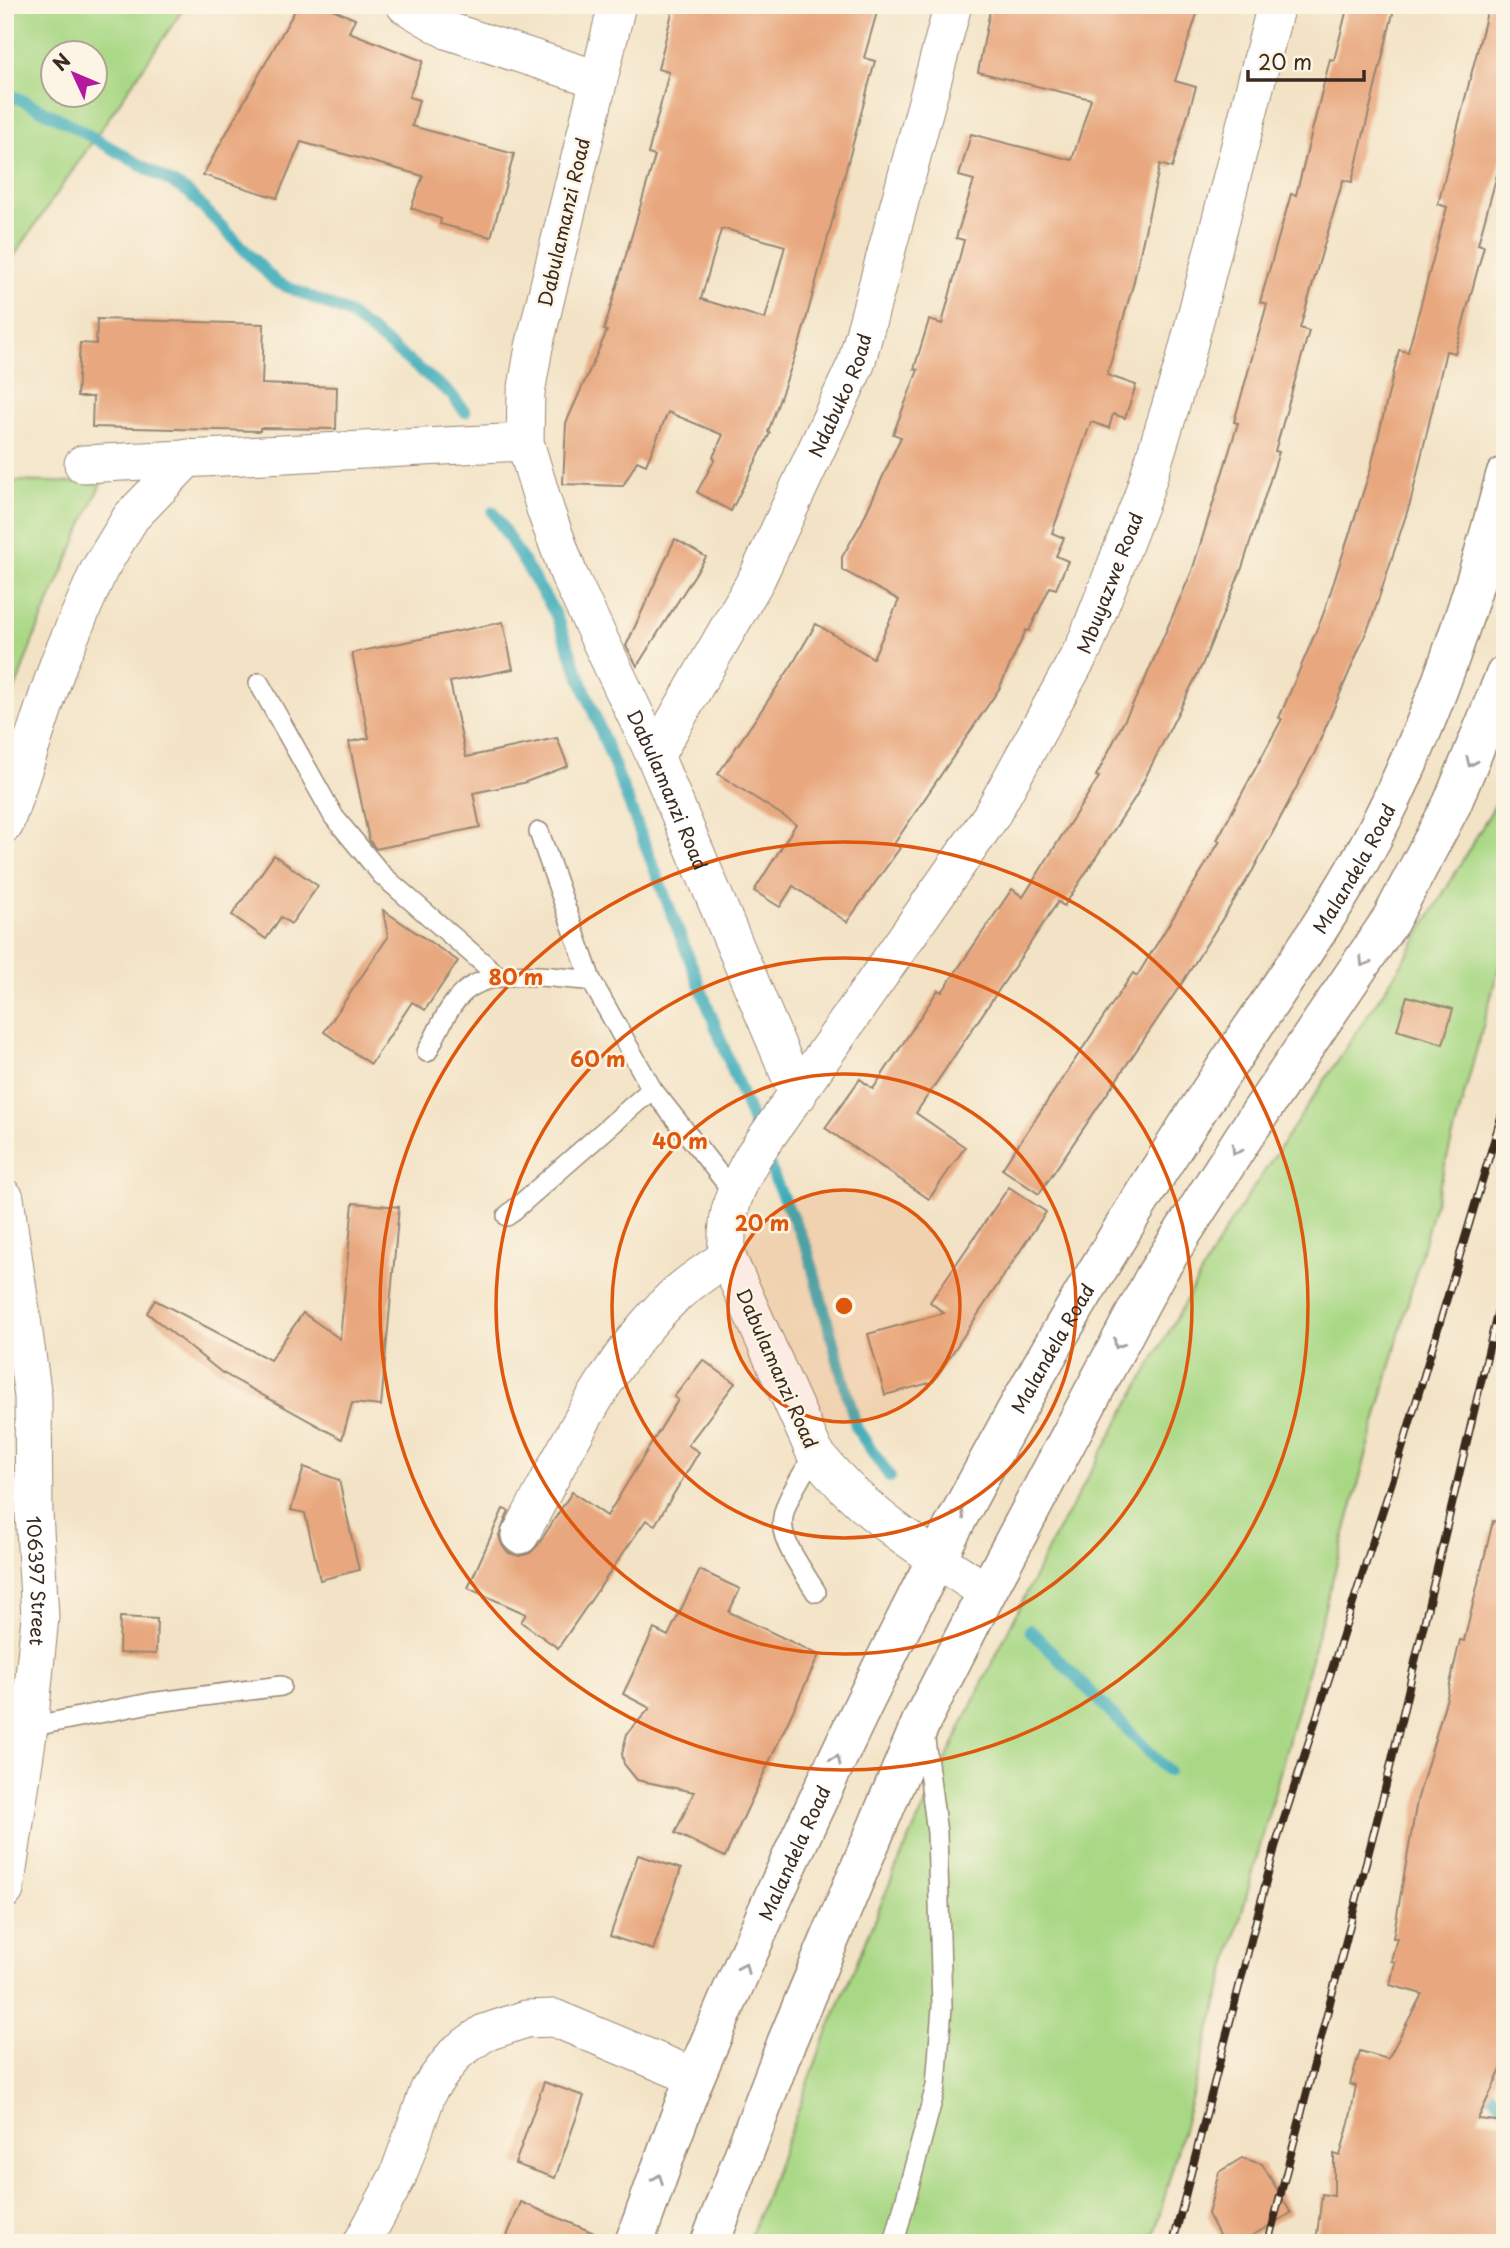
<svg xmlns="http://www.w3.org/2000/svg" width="1510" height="2248" font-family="'Playpen Sans',sans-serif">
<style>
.green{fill:#a9d885;stroke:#728152;stroke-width:2;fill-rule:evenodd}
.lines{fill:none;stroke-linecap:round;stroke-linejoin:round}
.stream{stroke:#3babb9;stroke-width:12}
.building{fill:#e8a77e;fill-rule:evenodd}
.service-casing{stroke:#978672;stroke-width:22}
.minor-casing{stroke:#978672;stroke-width:39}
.secondary-casing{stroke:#978672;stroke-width:41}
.service{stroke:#fff;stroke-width:19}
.minor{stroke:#fff;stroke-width:37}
.secondary{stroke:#fff;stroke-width:38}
.rail-casing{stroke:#3b2a1e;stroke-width:8}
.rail{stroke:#fcf5e5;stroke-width:5;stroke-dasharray:16;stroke-linecap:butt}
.oneway{stroke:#a79f9a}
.ring{fill:none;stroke:#df570d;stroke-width:3.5}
.labels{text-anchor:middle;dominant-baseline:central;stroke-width:5;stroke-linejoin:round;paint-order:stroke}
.street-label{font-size:19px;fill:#3b2a1e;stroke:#fcf5e5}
.centre{fill:#df570d;stroke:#fcf5e5;stroke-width:3.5}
.ring-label{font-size:21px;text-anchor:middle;font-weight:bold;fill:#df570d;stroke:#fcf5e5;stroke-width:5;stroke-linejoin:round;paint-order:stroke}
</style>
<rect width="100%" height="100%" fill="#fcf5e5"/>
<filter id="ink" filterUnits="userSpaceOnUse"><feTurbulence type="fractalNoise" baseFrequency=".0143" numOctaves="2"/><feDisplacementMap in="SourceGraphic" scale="14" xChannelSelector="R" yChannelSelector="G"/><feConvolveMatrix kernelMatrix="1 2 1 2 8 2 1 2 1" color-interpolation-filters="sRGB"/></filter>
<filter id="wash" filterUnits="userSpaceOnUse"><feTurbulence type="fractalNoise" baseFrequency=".00686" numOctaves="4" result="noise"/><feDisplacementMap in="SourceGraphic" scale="28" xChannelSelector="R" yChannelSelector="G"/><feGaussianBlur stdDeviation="1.57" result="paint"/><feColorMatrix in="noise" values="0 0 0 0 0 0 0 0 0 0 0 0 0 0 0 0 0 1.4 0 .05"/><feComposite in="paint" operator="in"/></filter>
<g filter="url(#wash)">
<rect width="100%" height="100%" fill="#f3e3c6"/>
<!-- green -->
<g class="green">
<path d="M5,5h181l-181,264zM52,52h42v42h-42z"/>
<polygon points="5,481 101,483 33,640 5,717"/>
<polygon points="1505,788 1505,945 1152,2243 748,2243 827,2033 896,1868 971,1706 1050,1545 1226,1229 1403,962"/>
</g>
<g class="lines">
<!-- stream -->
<g class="stream">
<polyline points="5,92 62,120 188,192 276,282 348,313 451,394 465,412"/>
<polyline points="493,512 555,613 776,1182 807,1248 857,1429 890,1477"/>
<polyline points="1030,1630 1168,1771"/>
<polyline points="1480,2083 1505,2107"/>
</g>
</g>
<g id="blocks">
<!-- building -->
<g class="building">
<polygon points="298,5 323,5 355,19 349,32 423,61 409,97 419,100 412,126 514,154 491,237 440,224 441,219 411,208 423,176 301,142 277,198 203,175"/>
<path d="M674,5h205l-15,53 11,3 -75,281 -32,90 2,1 -39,78 -34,-19 18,-33 -2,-2 10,-22 -55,-23 -22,53 -9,-4 -14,25 -60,-2 3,-61 41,-92 -3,-1 51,-174 -7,-2 21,-82 -11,-3zM725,229l60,17 -20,73 -64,-20 20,-69z"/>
<polygon points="991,5 1200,5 1175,81 1196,87 1172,168 1160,164 1133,285 1107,375 1136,385 1125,418 1113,414 1109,428 1091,422 1052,533 1064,538 1056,556 1068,561 1056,589 1050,587 1029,631 1026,630 999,689 894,844 900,848 847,922 793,886 780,907 754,891 796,824 718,774 792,665 816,624 873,658 899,600 842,570 842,557 861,524 901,437 893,434 918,370 914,369 929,320 942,324 964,240 956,238 974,180 959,176 971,134 1072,160 1091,99 978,72"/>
<polygon points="1348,5 1395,5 1352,182 1343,180 1300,328 1309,331 1275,451 1279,452 1242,568 1202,665 1136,796 1064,906 1058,902 916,1113 965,1147 929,1199 825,1128 860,1079 873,1089 938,990 942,992 1012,889 1023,897 1099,777 1096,776 1144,682 1192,571 1238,423 1234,422 1267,304 1260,302 1291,194 1296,195 1330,59 1334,60"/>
<polygon points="1489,5 1505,5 1505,146 1478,244 1484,246 1455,353 1446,351 1411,500 1372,619 1315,752 1253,870 1184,980 1039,1194 1002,1169 1133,973 1137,976 1220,841 1217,840 1282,719 1279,718 1323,615 1370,471 1399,350 1408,352 1447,207 1438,204"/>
<polygon points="97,319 264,324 262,384 337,387 336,429 260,428 260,431 92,427 93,397 77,397 80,343 96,344"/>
<polygon points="675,539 706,557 637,666 626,646"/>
<polygon points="503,622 513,669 450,682 466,757 557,738 568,766 523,783 473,793 480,827 376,849 369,840 349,742 369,738 352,653"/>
<polygon points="274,855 318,886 291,924 281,917 266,939 232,915"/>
<polygon points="383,910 458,961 425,1010 412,1002 371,1064 324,1032 388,937"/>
<polygon points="1407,996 1453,1009 1443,1044 1397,1030"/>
<polygon points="1009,1187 1046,1212 933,1382 885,1395 868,1334 944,1313 930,1302"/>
<polygon points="353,1203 399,1207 381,1406 352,1403 342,1439 221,1372 147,1313 155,1300 270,1360 303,1313 340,1339"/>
<polygon points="703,1360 735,1383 688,1445 699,1452 655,1525 646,1520 558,1648 521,1622 526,1614 468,1588 503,1509 509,1511 499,1535 502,1545 509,1553 520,1556 530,1553 538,1545 572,1492 607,1516 678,1400 674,1397"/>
<polygon points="304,1467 339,1480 359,1570 320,1580 305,1513 291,1510"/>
<polygon points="1493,1521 1505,1523 1505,2061 1478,2119 1505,2122 1505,2243 1316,2243 1322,2194 1334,2196 1334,2154 1340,2156 1349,2123 1356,2086 1350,2084 1360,2051 1388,2059 1422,1994 1390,1985 1395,1962 1391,1961 1397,1938 1393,1938 1417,1801 1447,1697 1460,1640 1464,1641"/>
<polygon points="700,1570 740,1589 729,1612 819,1655 725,1857 675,1833 694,1792 637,1780 624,1764 622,1754 627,1734 650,1708 623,1694 654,1629 668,1636"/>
<polygon points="120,1617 157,1619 156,1654 119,1653"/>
<polygon points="638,1855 681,1869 653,1950 610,1936"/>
<polygon points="544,2082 584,2096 555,2178 515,2164"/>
<polygon points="1242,2158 1262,2164 1291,2213 1241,2242 1220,2237 1208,2214 1219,2172"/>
<polygon points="521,2202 613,2241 613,2243 504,2243"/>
</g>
</g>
</g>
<g filter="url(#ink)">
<use href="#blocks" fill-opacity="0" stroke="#978672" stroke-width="2"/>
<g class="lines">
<defs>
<g id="service">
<polyline points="259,683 334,817 382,875 498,976"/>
<polyline points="539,832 591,980 652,1089 733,1192"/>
<path d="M427,1052c11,-20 20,-45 37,-60 31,-27 88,-13 127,-12"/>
<polyline points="507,1216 652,1089"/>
<path d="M815,1453c-42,71 -45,68 1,139"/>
<polyline points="29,1727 150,1703 281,1686"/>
<polyline points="894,2243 936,2086 942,2007 937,1833 924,1732"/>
</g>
<g id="minor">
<polyline points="405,5 449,31 597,79"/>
<path id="s1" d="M617,5l-83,342 -8,46 -1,49 21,70 23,63 86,181 143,339"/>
<polyline points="83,464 525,442"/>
<path id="s2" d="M655,756l102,-178 99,-214 97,-359"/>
<polyline points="5,824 59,662 99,570 131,517 188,458"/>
<path id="s3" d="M5,1198l28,199 1,116 6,104 -11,110 -24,163"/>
<path d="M520,1535c44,-80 84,-171 151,-236 16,-16 38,-29 56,-42"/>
<path id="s4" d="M987,1592c-65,-43 -123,-77 -172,-139l-88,-196c-2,-44 6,-65 27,-102l237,-339 94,-171 57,-147 42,-135 92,-358"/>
<polyline points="362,2243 398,2176 429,2089 456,2053 484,2033 526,2019 554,2018 695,2077"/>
</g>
<g id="secondary">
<path id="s5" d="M634,2243c21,-56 39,-113 62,-168 107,-254 225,-502 363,-740 52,-89 106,-176 163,-262 51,-77 106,-152 150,-234 60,-115 100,-237 133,-363"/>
<polyline points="710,2243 787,2041 922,1720 987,1592 1155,1276 1243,1138 1390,921 1452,804 1505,675"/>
</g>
</defs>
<!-- service casing -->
<use href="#service" class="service-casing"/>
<!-- minor casing -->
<use href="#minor" class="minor-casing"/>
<!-- secondary casing -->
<use href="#secondary" class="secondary-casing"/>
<!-- service -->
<use href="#service" class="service"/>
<!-- minor -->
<use href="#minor" class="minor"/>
<!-- secondary -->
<use href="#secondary" class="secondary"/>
<defs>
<g id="rail">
<polyline points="1173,2243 1275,1847 1396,1469 1505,1104"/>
<polyline points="1268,2243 1385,1789 1505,1280"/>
</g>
</defs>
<!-- rail casing -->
<use href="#rail" class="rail-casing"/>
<!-- rail -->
<use href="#rail" class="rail"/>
</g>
<!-- one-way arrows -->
<defs><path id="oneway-chevron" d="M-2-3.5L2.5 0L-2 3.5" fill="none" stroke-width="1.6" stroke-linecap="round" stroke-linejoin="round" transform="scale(1.75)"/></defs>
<g class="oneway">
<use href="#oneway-chevron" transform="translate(1471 762) rotate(114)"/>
<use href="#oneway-chevron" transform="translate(1364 962) rotate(122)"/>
<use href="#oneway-chevron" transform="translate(1236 1150) rotate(122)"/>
<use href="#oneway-chevron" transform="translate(1118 1344) rotate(119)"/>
<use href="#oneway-chevron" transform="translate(960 1513) rotate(-61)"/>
<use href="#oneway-chevron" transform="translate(836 1760) rotate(-66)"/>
<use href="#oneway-chevron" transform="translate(744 1968) rotate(-66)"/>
<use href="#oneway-chevron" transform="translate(658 2179) rotate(-70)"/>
</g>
</g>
<!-- distance rings -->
<circle cx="844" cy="1306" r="116" fill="#df570d" fill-opacity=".12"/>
<g class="ring">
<circle cx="844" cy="1306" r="116"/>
<circle cx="844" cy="1306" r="232"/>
<circle cx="844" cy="1306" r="348"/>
<circle cx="844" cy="1306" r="464"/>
</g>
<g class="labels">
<!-- street labels -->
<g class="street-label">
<text transform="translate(563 222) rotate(-77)">Dabulamanzi Road</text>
<text stroke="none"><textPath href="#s2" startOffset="406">Ndabuko Road</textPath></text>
<text stroke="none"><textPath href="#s4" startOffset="1220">Mbuyazwe Road</textPath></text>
<text stroke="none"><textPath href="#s1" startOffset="824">Dabulamanzi Road</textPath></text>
<text stroke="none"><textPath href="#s5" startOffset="1556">Malandela Road</textPath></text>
<text stroke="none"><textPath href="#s5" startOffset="989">Malandela Road</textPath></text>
<text transform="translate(778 1368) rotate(66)">Dabulamanzi Road</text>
<text stroke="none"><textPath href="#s3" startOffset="385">106397 Street</textPath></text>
<text stroke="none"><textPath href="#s5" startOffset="422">Malandela Road</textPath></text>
</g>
</g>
<circle cx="844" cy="1306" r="10" class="centre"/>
<g class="ring-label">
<text x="516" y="985">80 m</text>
<text x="598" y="1067">60 m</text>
<text x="680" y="1149">40 m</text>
<text x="762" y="1231">20 m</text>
</g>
<!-- margin -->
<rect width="1510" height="2248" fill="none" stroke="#fcf5e5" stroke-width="28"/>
<!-- north arrow -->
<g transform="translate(74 74) rotate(314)"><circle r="33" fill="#fcf5e5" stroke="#afa495" stroke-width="2"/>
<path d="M0-5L12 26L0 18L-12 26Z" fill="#b5179e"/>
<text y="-10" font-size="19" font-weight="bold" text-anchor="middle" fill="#3b2a1e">N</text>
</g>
<!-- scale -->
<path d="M1248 70v10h116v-10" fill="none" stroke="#3b2a1e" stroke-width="3.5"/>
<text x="1258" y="70" font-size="21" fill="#3b2a1e" stroke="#fcf5e5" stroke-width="5" paint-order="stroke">20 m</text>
</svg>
